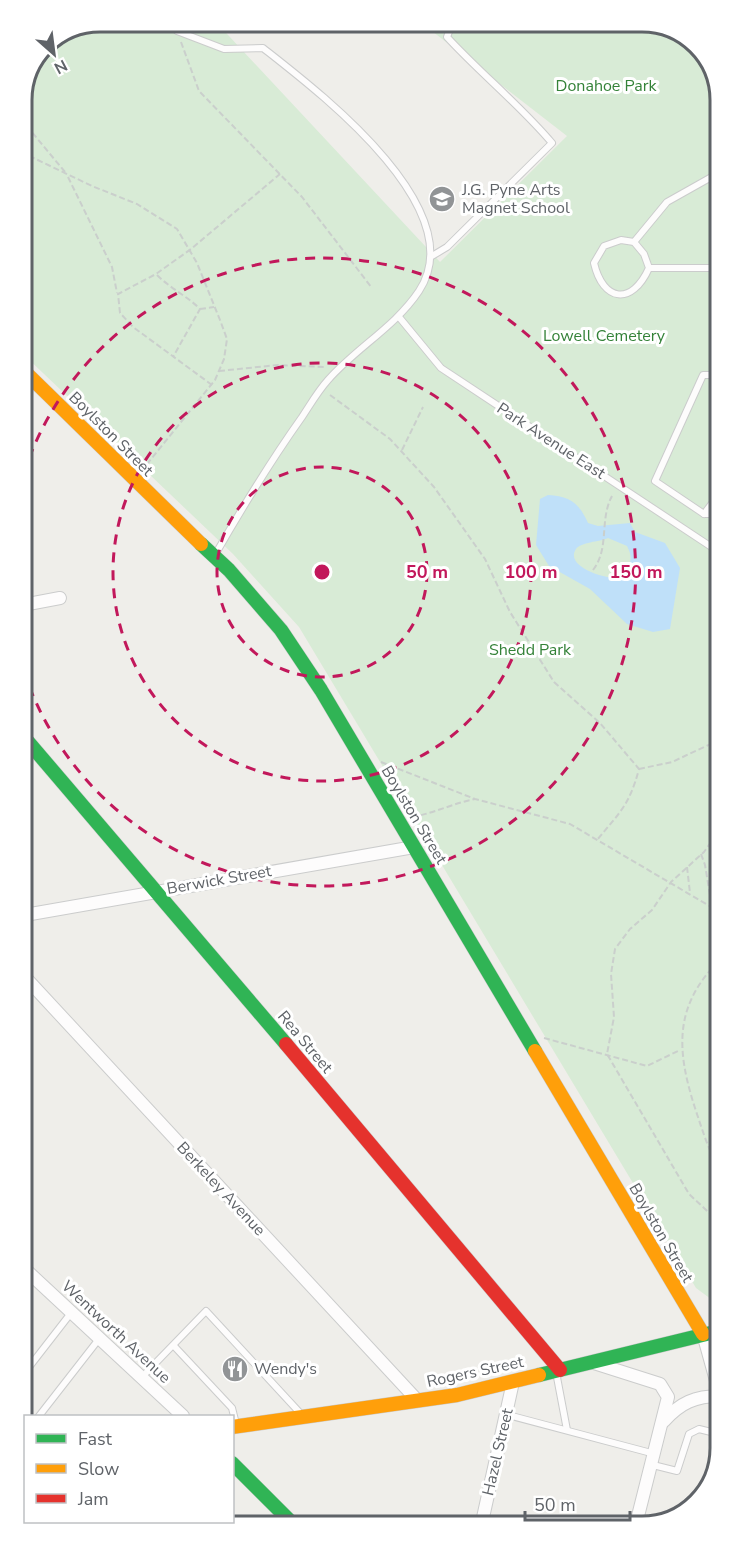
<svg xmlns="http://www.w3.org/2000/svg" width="741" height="1547" font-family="'Nunito Sans',sans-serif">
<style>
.green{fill:#d8ebd6}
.water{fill:#bfe0f9;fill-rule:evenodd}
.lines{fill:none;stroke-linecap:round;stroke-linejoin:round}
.lane-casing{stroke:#cbcccc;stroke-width:8}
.street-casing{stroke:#cbcccc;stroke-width:14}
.fast-casing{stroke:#cacacb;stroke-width:15}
.slow-casing{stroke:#cacacb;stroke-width:15}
.jam-casing{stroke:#cacacb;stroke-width:15}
.path{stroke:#cacfcc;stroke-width:2;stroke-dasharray:6 3;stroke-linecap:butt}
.lane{stroke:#fdfcfc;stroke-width:6}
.street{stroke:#fdfcfc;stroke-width:12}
.fast{stroke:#30b455;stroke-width:14}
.slow{stroke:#ff9f0a;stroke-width:14}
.jam{stroke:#e5322d;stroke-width:14}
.ring{fill:none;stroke:#c2185b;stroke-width:3;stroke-dasharray:10 8}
.labels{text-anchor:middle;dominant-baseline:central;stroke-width:6;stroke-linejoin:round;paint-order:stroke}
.park-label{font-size:16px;fill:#348238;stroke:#fff}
.poi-label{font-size:16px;fill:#5f6368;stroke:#fff;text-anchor:start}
.street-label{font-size:16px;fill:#5f6368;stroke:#fff}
.rim{fill:none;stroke:#5f6368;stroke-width:3}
.centre{fill:#c2185b;stroke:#fff;stroke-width:3}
.ring-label{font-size:18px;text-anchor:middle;font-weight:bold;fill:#c2185b;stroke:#fff;stroke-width:6;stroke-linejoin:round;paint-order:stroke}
</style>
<rect width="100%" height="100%" fill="#efeeea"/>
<!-- green -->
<polygon class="green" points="99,21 215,21 440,262 567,136 419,21 647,21 689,37 714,70 719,1305 696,1288 299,627 233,554 22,353 21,95 44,44"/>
<!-- water -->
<path class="water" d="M548,495c22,1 31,8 40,28l10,3 32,-3 5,9 30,11 15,25 -10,61 -17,3 -26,-8 -37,-35 -41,-23 -13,-21 4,-46zM608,538l19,8c8,15 2,22 -10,32 -11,1 -53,-11 -41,-29 5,-7 23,-7 32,-11z"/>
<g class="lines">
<defs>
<g id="lane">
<path d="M168,21l9,10 47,18 39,-1c56,44 210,161 156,243 -24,36 -63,57 -91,89 -10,11 -18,25 -26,37 -32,45 -60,91 -87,138"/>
<path d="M621,240l13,2 10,12 5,14c-17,38 -46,34 -55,-5l10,-17z"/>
<polyline points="634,242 667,202 715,175"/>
<path d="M432,256l15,-9 105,-104c-32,-38 -71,-69 -105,-106l6,-16"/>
<polyline points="649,268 715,268"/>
<polyline points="399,317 441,368 716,550"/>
<polyline points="716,498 704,514 716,514"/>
<polyline points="704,514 655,481 703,375 715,375"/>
<polyline points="174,1346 232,1408 236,1424"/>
<polyline points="26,1371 71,1313"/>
<polyline points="556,1372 567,1430"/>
<polyline points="142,1377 206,1311 301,1414"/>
<polyline points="508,1415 655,1454"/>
<polyline points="39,1416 99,1339"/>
<polyline points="653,1465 677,1471 689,1434 699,1429 715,1433 720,1430"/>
<polyline points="88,1524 89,1522"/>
</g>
<g id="street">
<polyline points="23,605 60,598"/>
<polyline points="25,915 414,847"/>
<polyline points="25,977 417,1400"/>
<polyline points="26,1270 183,1416"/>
<polyline points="703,1334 720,1395"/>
<polyline points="594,1363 660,1384 668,1397 637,1520"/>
<path d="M664,1421c16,-18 31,-25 56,-25"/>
<polyline points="482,1522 513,1382"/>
</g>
<g id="fast">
<polyline points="201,544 229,570 281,630 321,690 535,1051"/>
<polyline points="24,737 286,1044"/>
<polyline points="539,1375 719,1331"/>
<polyline points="232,1463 293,1524"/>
</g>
<g id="slow">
<polyline points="22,369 201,544"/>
<polyline points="535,1051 703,1334"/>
<polyline points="232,1427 457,1395 539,1375"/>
</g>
<polyline id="jam" points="286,1044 560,1370"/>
</defs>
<!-- lane casing -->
<use href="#lane" class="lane-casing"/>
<!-- street casing -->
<use href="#street" class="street-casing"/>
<!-- fast casing -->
<use href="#fast" class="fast-casing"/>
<!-- slow casing -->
<use href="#slow" class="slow-casing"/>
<!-- jam casing -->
<use href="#jam" class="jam-casing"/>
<!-- path -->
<g class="path">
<polyline points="181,42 199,91 302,197 372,288"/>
<polyline points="21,119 65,172"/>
<polyline points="21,152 92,186 137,204 177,229 197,263 220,320 227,339 224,359 215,380 143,469"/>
<polyline points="68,177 112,267 117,293"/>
<path d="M157,275c14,14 30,21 43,34l-27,48"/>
<polyline points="200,309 214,307"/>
<polyline points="219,371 278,365 326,367"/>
<polyline points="212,385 133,327 120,313 118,294 156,274 191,249 280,174"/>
<path d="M330,395l60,44 44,48 51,72 25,53 44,70 46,41 39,46c-10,37 -19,43 -42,71"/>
<polyline points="402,450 423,407"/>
<path d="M593,570c17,-22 6,-50 19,-74"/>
<polyline points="381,762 475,799 570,824 718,911"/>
<polyline points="639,769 672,762 717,741"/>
<polyline points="717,807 714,838 704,852 671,882 652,910 630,929 615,949 611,974 614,1017 607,1054 689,1194 719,1222"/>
<path d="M412,817c23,-4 42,-14 63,-18"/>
<polyline points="711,842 717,842"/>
<polyline points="701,854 705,865 712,907"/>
<polyline points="687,867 690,893"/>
<path d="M718,962c-45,45 -41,90 -23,146 7,21 13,41 24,61"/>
<polyline points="544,1038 647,1066 680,1050"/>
<polyline points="717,1307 719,1301"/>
</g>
<!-- lane -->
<use href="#lane" class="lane"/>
<!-- street -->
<use href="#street" class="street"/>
<!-- fast -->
<use href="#fast" class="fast"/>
<!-- slow -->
<use href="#slow" class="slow"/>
<!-- jam -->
<use href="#jam" class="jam"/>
</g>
<!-- distance rings -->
<g class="ring">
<circle cx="322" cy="572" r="105"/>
<circle cx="322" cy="572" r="209"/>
<path d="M23 475A314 314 0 1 1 24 672"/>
</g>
<!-- icons -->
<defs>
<symbol id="school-disc" viewBox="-11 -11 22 22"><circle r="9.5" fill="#919496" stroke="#fff"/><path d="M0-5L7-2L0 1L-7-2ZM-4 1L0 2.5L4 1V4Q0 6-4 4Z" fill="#fff"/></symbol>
<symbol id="restaurant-disc" viewBox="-11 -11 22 22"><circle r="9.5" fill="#919496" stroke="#fff"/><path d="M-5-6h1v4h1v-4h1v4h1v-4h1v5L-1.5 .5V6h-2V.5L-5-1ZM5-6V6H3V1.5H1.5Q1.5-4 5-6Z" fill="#fff"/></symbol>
</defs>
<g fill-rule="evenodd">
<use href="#school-disc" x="427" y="184" width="30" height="30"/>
<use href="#restaurant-disc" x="220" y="1354" width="30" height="30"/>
</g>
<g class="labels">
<!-- park labels -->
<g class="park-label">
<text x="606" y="86">Donahoe Park</text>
<text x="604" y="336">Lowell Cemetery</text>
<text x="530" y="650">Shedd Park</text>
</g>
<!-- poi labels -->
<g class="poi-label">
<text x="462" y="190">J.G. Pyne Arts<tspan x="462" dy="18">Magnet School</tspan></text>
<text x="254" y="1369">Wendy's</text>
</g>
<!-- street labels -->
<g class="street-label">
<text transform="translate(111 434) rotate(45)">Boylston Street</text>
<text transform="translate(551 441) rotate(33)">Park Avenue East</text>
<text transform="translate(414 815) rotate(59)">Boylston Street</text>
<text transform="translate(219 880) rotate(-10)">Berwick Street</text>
<text transform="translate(305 1042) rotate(50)">Rea Street</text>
<text transform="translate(221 1189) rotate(47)">Berkeley Avenue</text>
<text transform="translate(661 1233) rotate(60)">Boylston Street</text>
<text transform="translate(116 1332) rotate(43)">Wentworth Avenue</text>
<text transform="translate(475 1372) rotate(-12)">Rogers Street</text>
<text transform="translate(498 1452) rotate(-77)">Hazel Street</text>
</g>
</g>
<!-- crop -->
<path d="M0 0H741V1547H0ZM100 32H642A68 68 0 0 1 710 100V1448A68 68 0 0 1 642 1516H100A68 68 0 0 1 32 1448V100A68 68 0 0 1 100 32Z" fill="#fff" fill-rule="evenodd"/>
<path class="rim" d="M100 32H642A68 68 0 0 1 710 100V1448A68 68 0 0 1 642 1516H100A68 68 0 0 1 32 1448V100A68 68 0 0 1 100 32Z"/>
<circle cx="322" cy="572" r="9" class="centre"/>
<g class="ring-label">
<text x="427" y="578">50 m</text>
<text x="531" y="578">100 m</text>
<text x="636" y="578">150 m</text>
</g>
<!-- legend -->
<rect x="24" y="1415" width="210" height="108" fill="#ffffff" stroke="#bfc1c3" stroke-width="1.5"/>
<rect x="36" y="1434" width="30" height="9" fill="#30b455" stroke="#bfc1c3" stroke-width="1.5"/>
<text x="78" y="1445" font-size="18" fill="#5f6368">Fast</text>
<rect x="36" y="1464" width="30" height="9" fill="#ff9f0a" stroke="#bfc1c3" stroke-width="1.5"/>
<text x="78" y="1475" font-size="18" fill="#5f6368">Slow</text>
<rect x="36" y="1494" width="30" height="9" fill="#e5322d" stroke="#bfc1c3" stroke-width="1.5"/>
<text x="78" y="1505" font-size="18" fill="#5f6368">Jam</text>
<!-- north arrow -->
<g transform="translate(54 54) rotate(152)" stroke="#ffffff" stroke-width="4.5" paint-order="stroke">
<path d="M0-4.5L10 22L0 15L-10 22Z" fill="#5f6368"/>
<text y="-9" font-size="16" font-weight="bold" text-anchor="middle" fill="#5f6368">N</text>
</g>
<!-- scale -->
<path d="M525 1511v9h105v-9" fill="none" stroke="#5f6368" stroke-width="3"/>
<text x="534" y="1511" font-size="18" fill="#5f6368" stroke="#ffffff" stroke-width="4.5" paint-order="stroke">50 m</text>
</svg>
